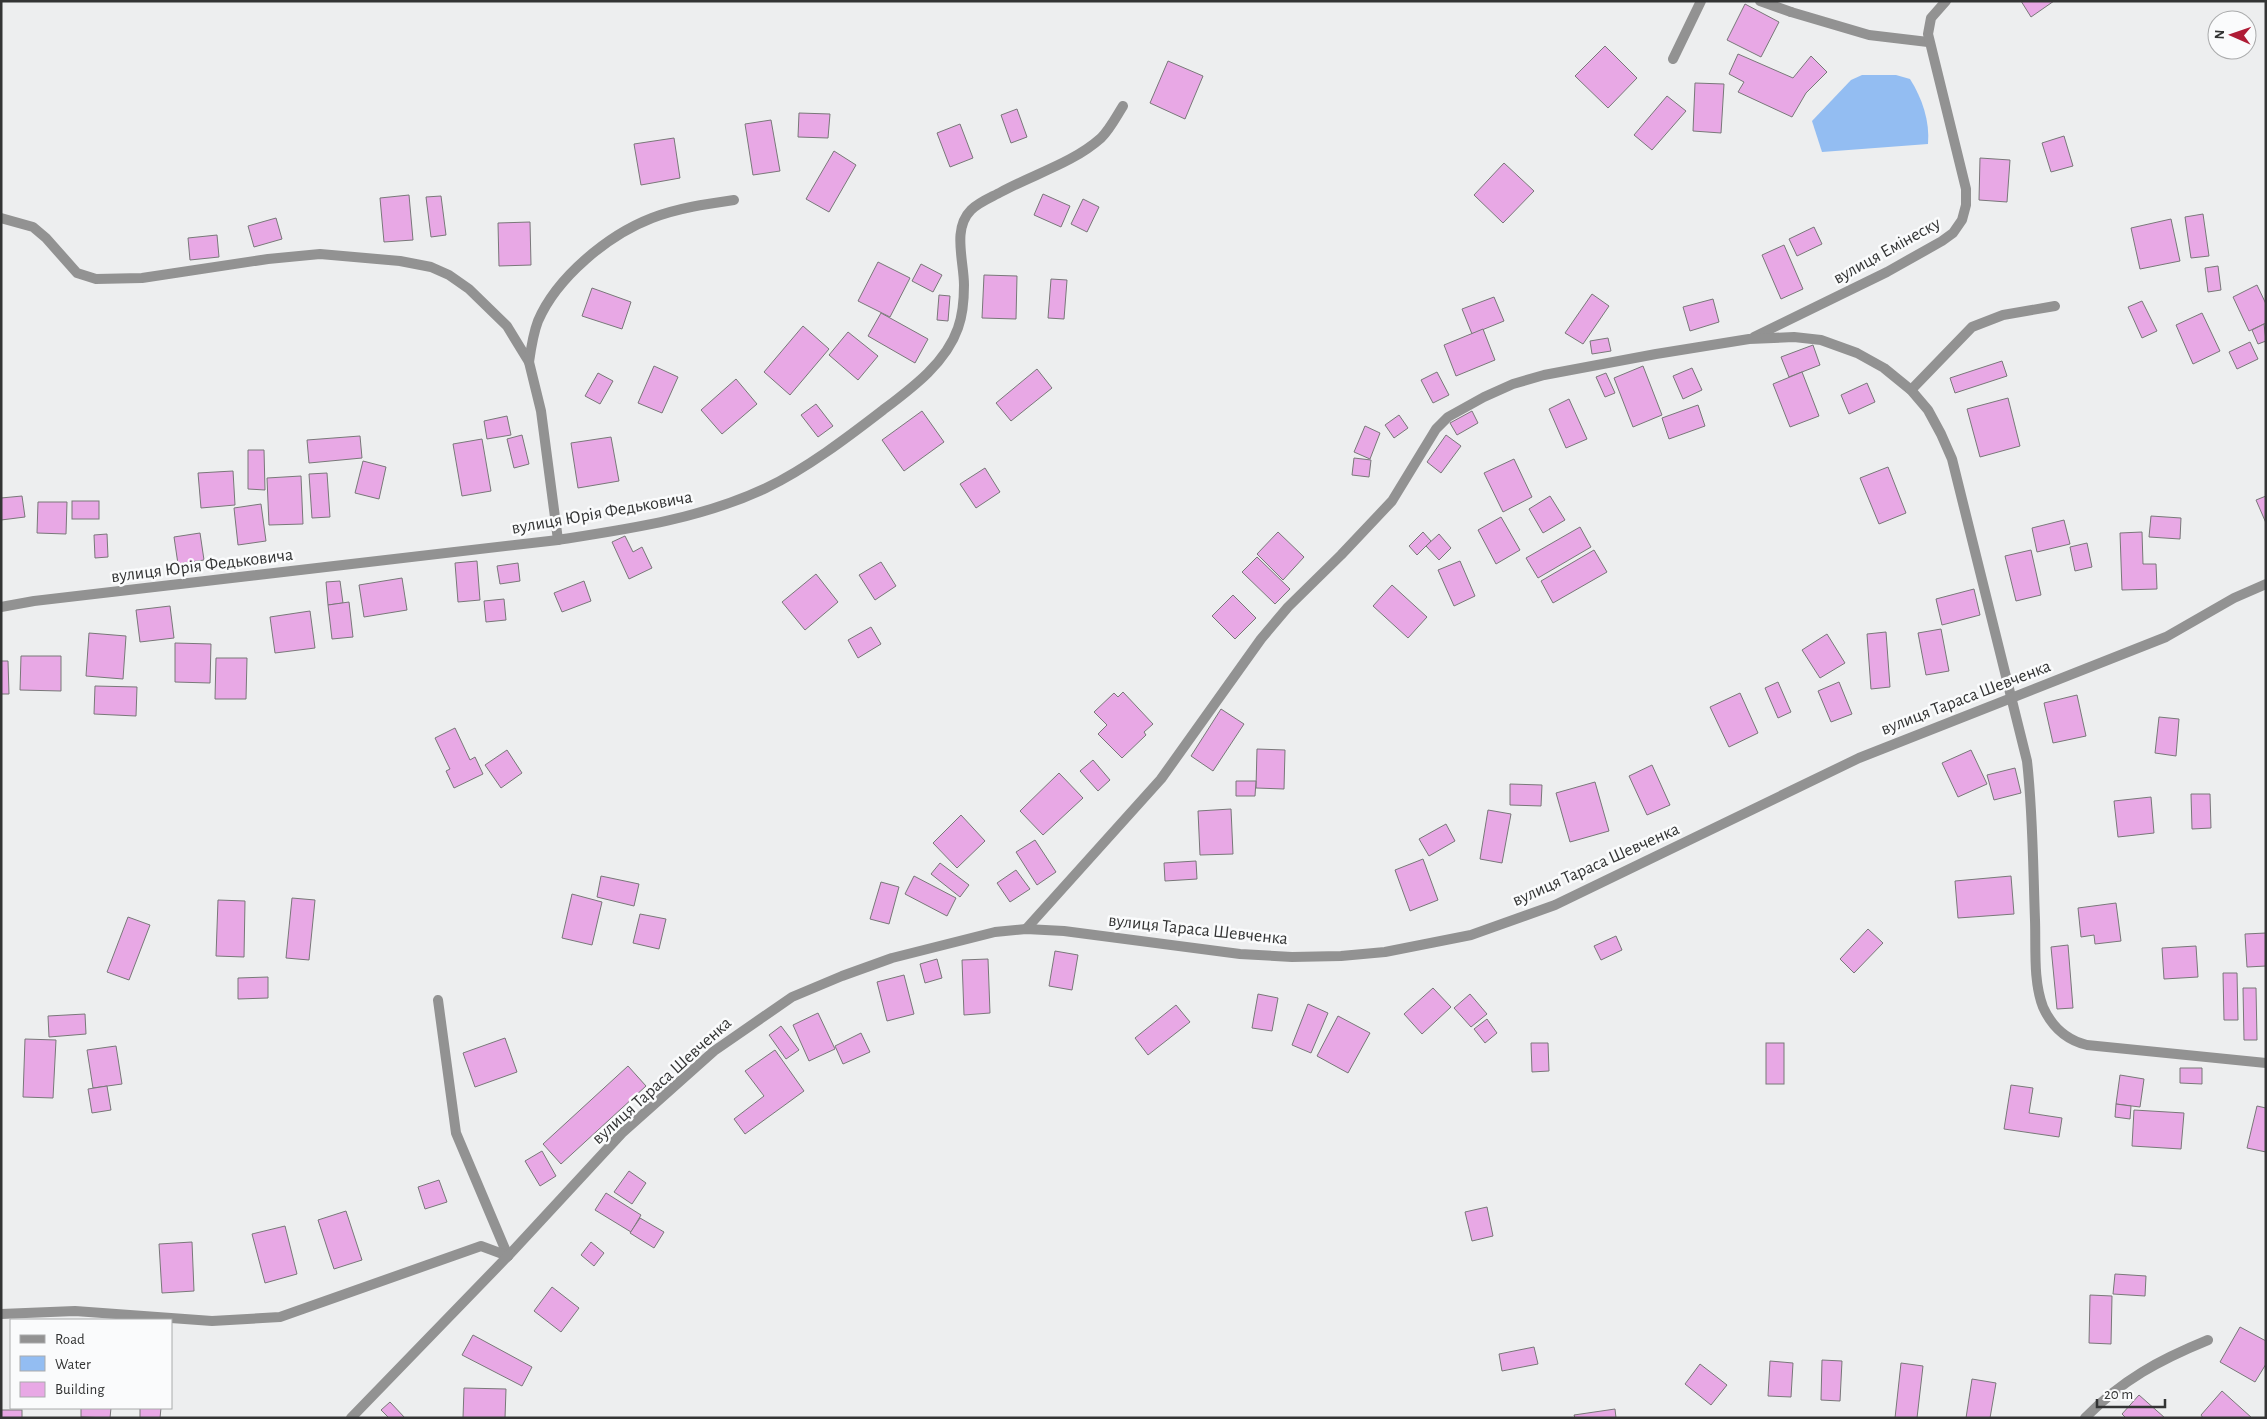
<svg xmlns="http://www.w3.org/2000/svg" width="2267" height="1419" font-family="'Alegreya Sans',sans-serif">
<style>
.water{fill:#93bdf2}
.building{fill:#e8a8e5;stroke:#797879}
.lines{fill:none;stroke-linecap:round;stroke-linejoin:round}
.lane{stroke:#929292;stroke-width:10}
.street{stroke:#929292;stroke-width:10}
.labels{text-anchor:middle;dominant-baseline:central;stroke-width:5;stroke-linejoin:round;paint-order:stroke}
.street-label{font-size:18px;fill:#333434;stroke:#fafbfc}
</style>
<rect width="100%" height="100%" fill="#edeeef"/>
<!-- water -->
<path class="water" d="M1862,75h34l14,4c12,19 20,42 18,65l-106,8 -10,-31 39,-41z"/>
<!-- building -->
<g class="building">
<polygon points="2021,1 2054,1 2031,17"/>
<polygon points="1745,4 1779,22 1761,57 1727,40"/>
<polygon points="1605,46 1637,78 1608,108 1575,76"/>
<polygon points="1738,54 1793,78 1811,56 1827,72 1806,93 1792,117 1738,92 1744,82 1729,74"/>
<polygon points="1168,61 1203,76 1185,119 1150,103"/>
<polygon points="1695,83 1724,84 1721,133 1693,131"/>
<polygon points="1667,96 1686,111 1652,150 1634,135"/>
<polygon points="1017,109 1027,137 1011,143 1001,115"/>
<polygon points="799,113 830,114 828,138 798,137"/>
<polygon points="771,120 780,171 753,175 745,124"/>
<polygon points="960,124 973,158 950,167 937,133"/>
<polygon points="2064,136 2073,166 2051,172 2042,143"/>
<polygon points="674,138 680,178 641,185 634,144"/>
<polygon points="834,151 856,165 829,212 806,199"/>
<polygon points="1980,158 2010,160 2007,202 1979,200"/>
<polygon points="1504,163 1534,191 1503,223 1474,195"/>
<polygon points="1043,194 1070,206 1061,227 1034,215"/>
<polygon points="409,195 413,240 384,242 380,198"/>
<polygon points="441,196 446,235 431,237 426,197"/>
<polygon points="1083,199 1099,207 1087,232 1071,224"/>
<polygon points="2203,214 2209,256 2191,258 2185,217"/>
<polygon points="276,218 282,239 254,247 248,226"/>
<polygon points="2171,219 2180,261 2140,269 2131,228"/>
<polygon points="530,222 531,265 499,266 498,223"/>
<polygon points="1814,227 1822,244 1797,256 1789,239"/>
<polygon points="217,235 219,257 190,260 188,238"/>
<polygon points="1784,245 1803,289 1781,299 1762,255"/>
<polygon points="878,262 910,278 890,317 858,301"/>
<polygon points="921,264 942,275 933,292 912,281"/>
<polygon points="2218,266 2221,290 2208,292 2205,268"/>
<polygon points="984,275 1017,276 1016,319 982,318"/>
<polygon points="1051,279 1067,280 1064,319 1048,318"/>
<polygon points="2257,285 2266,304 2266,323 2249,331 2233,297"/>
<polygon points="592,288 631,302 622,329 582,316"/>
<polygon points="1592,294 1609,306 1583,344 1565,333"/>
<polygon points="939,295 950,296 948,321 937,320"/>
<polygon points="1494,297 1504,321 1472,334 1462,309"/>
<polygon points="1713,299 1719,322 1690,331 1683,307"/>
<polygon points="2142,301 2157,331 2142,338 2128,307"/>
<polygon points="881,313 928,339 915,363 868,336"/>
<polygon points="2202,313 2220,351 2193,364 2176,325"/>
<polygon points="2264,324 2266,341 2258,344 2252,330"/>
<polygon points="803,326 829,349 790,395 764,372"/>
<polygon points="1483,329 1495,360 1456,376 1444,345"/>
<polygon points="848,332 878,356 858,380 829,355"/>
<polygon points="1608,338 1611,351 1592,354 1590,341"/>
<polygon points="2250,342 2258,359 2237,369 2229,352"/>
<polygon points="1813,345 1820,365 1789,377 1781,357"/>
<polygon points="2002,361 2007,376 1955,393 1950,378"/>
<polygon points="654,366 678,377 662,413 638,403"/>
<polygon points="1643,366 1662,415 1633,427 1614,378"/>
<polygon points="1692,368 1702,390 1683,399 1673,376"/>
<polygon points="1037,369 1052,388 1011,421 996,403"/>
<polygon points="1437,372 1449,395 1433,403 1421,380"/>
<polygon points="1802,372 1819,416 1790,427 1773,384"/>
<polygon points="598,373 613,381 600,404 585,396"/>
<polygon points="1606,373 1615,393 1605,397 1596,377"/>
<polygon points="736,379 757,404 722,434 701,410"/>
<polygon points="1867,383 1875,402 1849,414 1841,395"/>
<polygon points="2008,398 2020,446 1980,457 1967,409"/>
<polygon points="1569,399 1587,439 1566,448 1549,409"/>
<polygon points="816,404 833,426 818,437 801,415"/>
<polygon points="1698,405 1705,426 1669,439 1662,418"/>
<polygon points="922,411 944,442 904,471 882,440"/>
<polygon points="1472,411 1478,423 1457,435 1450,423"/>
<polygon points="1399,415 1408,428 1394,438 1385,425"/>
<polygon points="507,416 511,435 487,439 484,421"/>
<polygon points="1365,426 1380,433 1370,459 1354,452"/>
<polygon points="522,435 529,464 514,468 507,439"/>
<polygon points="1446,435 1461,446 1441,473 1427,462"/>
<polygon points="360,436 362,458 309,463 307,440"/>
<polygon points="611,437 619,481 578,488 571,443"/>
<polygon points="482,439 491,491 462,496 453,444"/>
<polygon points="248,450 264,450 265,490 248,489"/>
<polygon points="1354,458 1371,460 1369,477 1352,475"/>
<polygon points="1514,459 1532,497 1503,512 1484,473"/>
<polygon points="363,461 386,467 379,499 355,493"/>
<polygon points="1888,467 1906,513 1879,524 1860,478"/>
<polygon points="985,468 1000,492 976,508 960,484"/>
<polygon points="233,471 235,505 201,508 198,473"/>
<polygon points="327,473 330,517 312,518 309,474"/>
<polygon points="301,476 303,524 269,525 267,478"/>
<polygon points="22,496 25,517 1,520 1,498"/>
<polygon points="1550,496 1565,520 1543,533 1529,509"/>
<polygon points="2266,496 2266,523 2256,500"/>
<rect x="72" y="501" width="27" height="18"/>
<polygon points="38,502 67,502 66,534 37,533"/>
<polygon points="261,504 266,541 238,545 234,508"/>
<polygon points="2151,516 2181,518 2180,539 2149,537"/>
<polygon points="1501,517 1520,550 1496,564 1478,530"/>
<polygon points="2064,520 2070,544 2037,552 2032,528"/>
<polygon points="1580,527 1591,547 1538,578 1526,558"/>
<polygon points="1278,532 1304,557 1283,580 1257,554"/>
<polygon points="1423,532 1431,541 1417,555 1409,546"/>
<polygon points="2142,532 2143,564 2156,564 2157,589 2122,590 2120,533"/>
<polygon points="200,533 204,560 178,564 174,537"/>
<polygon points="107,534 108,557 95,558 94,535"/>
<polygon points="1439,534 1451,548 1439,560 1426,546"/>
<polygon points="625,536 633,552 642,547 652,568 629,579 612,542"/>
<polygon points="2087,543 2092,567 2075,571 2070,547"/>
<polygon points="1594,550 1607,572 1553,603 1541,581"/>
<polygon points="2031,550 2041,595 2016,601 2005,556"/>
<polygon points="1257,557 1290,589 1275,604 1242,572"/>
<polygon points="477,561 480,600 458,602 455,563"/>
<polygon points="1460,561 1475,596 1454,606 1438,570"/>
<polygon points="881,562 896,586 875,600 859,575"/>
<polygon points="518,563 520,581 500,584 497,566"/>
<polygon points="816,574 838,602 805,630 782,602"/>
<polygon points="402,578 407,610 364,617 359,585"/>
<polygon points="340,581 343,603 328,605 326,582"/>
<polygon points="584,581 591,601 562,612 554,593"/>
<polygon points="1392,585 1427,617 1408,638 1373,606"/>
<polygon points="1974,589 1980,615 1942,625 1936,599"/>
<polygon points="1233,595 1256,618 1235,639 1212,616"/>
<polygon points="504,599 506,620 486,622 484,601"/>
<polygon points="349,602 353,637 332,639 328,605"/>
<polygon points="170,606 174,638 140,642 136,610"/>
<polygon points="310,611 315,648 275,653 270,617"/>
<polygon points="871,627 881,644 858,658 848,640"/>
<polygon points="1941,629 1949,671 1926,675 1918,633"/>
<polygon points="1886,632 1890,687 1871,689 1867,634"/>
<polygon points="89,633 126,636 123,679 86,676"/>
<polygon points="1827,634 1845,663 1820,678 1802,650"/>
<polygon points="175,643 211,644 210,683 175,682"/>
<polygon points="21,656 61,656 61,691 20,690"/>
<polygon points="216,658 247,658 246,699 215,699"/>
<polygon points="1,661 8,661 9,694 1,694"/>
<polygon points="1778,682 1791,712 1778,718 1765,688"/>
<polygon points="1839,682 1852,714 1831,722 1818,691"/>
<polygon points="95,686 137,687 136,716 94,714"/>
<polygon points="1123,692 1153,724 1144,732 1146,735 1122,758 1098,734 1107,725 1094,712 1114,693 1118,697"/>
<polygon points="1740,693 1758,733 1729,747 1710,707"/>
<polygon points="2077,695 2086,736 2053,743 2044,703"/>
<polygon points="1221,709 1244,724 1213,771 1191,756"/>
<polygon points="2159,717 2179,719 2176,756 2155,753"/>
<polygon points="455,728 470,760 475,757 483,774 454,788 446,771 450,769 435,738"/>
<polygon points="1257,749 1285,750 1284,789 1256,788"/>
<polygon points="507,750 522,773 501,788 485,765"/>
<polygon points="1971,750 1987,784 1958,797 1942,763"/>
<polygon points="1093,760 1110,780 1098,791 1080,771"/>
<polygon points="1652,765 1670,805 1647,815 1629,776"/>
<polygon points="2015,768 2021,793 1994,800 1987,775"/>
<polygon points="1059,773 1083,798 1043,835 1020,811"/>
<polygon points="1236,781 1256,781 1255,796 1236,796"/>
<polygon points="1595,782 1609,831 1570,842 1556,793"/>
<polygon points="1510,784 1542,785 1541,806 1510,805"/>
<polygon points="2191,794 2210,794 2211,828 2192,829"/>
<polygon points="2151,797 2154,833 2118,837 2114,801"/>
<polygon points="1231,809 1233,854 1200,855 1198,811"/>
<polygon points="1488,810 1511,814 1502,863 1480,859"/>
<polygon points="961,815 985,841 957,868 933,843"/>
<polygon points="1446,824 1455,841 1429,856 1419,839"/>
<polygon points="1035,840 1056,872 1037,885 1016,852"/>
<polygon points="1423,859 1438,900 1410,911 1395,870"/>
<polygon points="1196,861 1197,879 1165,881 1164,863"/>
<polygon points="940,863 969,885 960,897 931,874"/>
<polygon points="1016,870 1030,889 1010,902 997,883"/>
<polygon points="601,876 639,884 634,906 597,897"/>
<polygon points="914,876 956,898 947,916 905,894"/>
<polygon points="2011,876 2014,914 1958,918 1955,881"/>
<polygon points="881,882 899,887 889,924 870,919"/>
<polygon points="572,894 602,902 592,945 562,938"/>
<polygon points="292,898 315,900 309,960 286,958"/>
<polygon points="218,900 245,901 244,957 216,956"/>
<polygon points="2116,903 2121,941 2095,944 2094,935 2081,937 2078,908"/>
<polygon points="640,914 666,919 659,949 633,943"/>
<polygon points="128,917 150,925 129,980 107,972"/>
<polygon points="1868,929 1883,943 1854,973 1840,959"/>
<polygon points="2266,933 2266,966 2247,967 2245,934"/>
<polygon points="1616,936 1622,950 1601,960 1594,946"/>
<polygon points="2068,945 2073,1008 2057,1009 2051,947"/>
<polygon points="2196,946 2198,977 2164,979 2162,948"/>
<polygon points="1055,951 1078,955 1072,990 1049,986"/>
<polygon points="937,959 942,978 925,983 920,964"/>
<polygon points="988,959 990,1013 964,1015 962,960"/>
<polygon points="2223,973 2237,973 2238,1020 2224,1020"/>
<polygon points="904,975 914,1014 887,1021 877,982"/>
<polygon points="268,977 268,998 238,999 238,978"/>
<polygon points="1433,988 1451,1007 1422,1034 1404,1014"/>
<polygon points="2243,988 2256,988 2257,1040 2244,1040"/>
<polygon points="1258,994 1278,998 1272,1031 1252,1028"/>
<polygon points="1470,994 1487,1014 1471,1027 1454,1008"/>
<polygon points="1308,1004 1328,1013 1311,1053 1292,1045"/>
<polygon points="1176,1005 1190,1022 1148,1055 1135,1038"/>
<polygon points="818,1013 835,1049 809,1061 793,1025"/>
<polygon points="85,1014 86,1034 49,1037 48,1016"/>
<polygon points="1338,1016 1370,1033 1348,1073 1317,1056"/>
<polygon points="1487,1019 1497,1033 1485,1043 1474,1029"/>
<polygon points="781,1026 799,1050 786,1059 769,1035"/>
<polygon points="861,1033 870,1052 843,1064 835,1046"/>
<polygon points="505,1038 517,1072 475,1087 463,1053"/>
<polygon points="25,1039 56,1040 53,1098 23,1097"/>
<polygon points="1531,1043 1548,1043 1549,1071 1532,1072"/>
<rect x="1766" y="1043" width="18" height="41"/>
<polygon points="116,1046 122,1084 93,1088 87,1050"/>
<polygon points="775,1050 804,1091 745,1134 734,1119 764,1096 745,1071"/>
<polygon points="628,1066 646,1086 561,1164 543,1144"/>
<polygon points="2180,1068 2202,1068 2202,1084 2180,1083"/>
<polygon points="2120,1075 2144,1079 2140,1107 2116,1104"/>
<polygon points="2011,1085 2033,1088 2029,1113 2062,1118 2059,1137 2004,1129"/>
<polygon points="107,1086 111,1110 92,1113 88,1089"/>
<polygon points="2116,1104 2131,1106 2130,1119 2115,1117"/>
<polygon points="2257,1106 2266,1108 2266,1152 2247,1148"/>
<polygon points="2134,1110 2184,1113 2181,1149 2132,1146"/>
<polygon points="542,1151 556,1176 540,1186 525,1161"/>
<polygon points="629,1171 646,1183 632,1204 614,1192"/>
<polygon points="439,1180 447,1202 425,1209 418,1187"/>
<polygon points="606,1193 641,1215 631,1232 595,1210"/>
<polygon points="1487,1207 1493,1236 1472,1241 1465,1212"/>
<polygon points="346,1211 362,1260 334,1269 318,1220"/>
<polygon points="640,1218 664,1232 654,1248 630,1233"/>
<polygon points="285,1226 297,1274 265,1283 252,1234"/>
<polygon points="192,1242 194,1291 162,1293 159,1244"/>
<polygon points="591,1242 604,1253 594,1266 581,1255"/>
<polygon points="2115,1274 2146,1276 2145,1296 2113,1294"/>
<polygon points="552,1287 579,1308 561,1332 534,1311"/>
<polygon points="2090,1295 2112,1296 2111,1344 2089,1343"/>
<polygon points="2240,1327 2266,1341 2266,1364 2255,1382 2220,1362"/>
<polygon points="473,1335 532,1367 522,1386 462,1355"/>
<polygon points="1534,1347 1538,1364 1502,1371 1499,1354"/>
<polygon points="1822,1360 1842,1361 1840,1401 1821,1400"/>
<polygon points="1770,1361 1793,1363 1791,1397 1768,1396"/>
<polygon points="1901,1363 1923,1366 1917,1418 1895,1418"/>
<polygon points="1700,1364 1727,1385 1711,1405 1685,1384"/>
<polygon points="1972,1379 1996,1383 1990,1418 1966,1418"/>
<polygon points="464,1388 506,1389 505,1418 463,1418"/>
<polygon points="2222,1391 2252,1418 2203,1418 2201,1415"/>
<polygon points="2139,1395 2165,1418 2126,1418 2122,1414"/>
<polygon points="390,1402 405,1418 389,1418 381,1410"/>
<polygon points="81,1408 111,1408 110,1418 81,1417"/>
<polygon points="140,1408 161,1408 160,1418 140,1418"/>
<polygon points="1615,1409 1616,1418 1575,1418 1574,1415"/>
<rect x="1" y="1410" width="21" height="8"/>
</g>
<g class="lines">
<!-- lane -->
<g class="lane">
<polyline points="1760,1 1791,12"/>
<polyline points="1673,59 1701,1"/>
<polyline points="1,218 33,227 46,238 77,273 96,279 142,278 268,259 320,254 400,261 431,267 449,275 469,289 507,326 529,362 541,411 558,540"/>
<path d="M529,362c2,-14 4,-28 9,-41 19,-44 70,-86 114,-103 26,-10 54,-14 82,-18"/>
<polyline points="1911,390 1972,327 2003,315 2055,306"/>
<polyline points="438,1000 456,1133 508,1256"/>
<path d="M2085,1418c37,-38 74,-58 123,-78"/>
</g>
<!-- street -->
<g class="street">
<polyline points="1791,12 1869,35 1928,42"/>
<polyline points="1754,337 1887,272 1942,241 1953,233 1962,220 1966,205 1966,189 1928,34 1931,18 1946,1"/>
<path d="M1,607l33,-6 524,-61c71,-11 142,-21 208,-52 40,-19 82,-51 117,-78 29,-22 63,-47 75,-82 5,-14 6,-29 6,-43 0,-24 -12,-56 7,-75 8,-8 21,-13 30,-18 33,-18 72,-29 100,-54 9,-9 15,-21 22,-32"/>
<path d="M1026,929l135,-150 100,-140 27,-32 53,-52 51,-54 44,-72 12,-12 36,-20 29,-13 31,-9 112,-21 93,-15 45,-2 27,3 36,13 27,15 27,22 17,20 13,24 11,25 75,302c6,52 6,106 8,159 1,28 -2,61 8,87 9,20 23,33 44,38l179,18"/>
<polyline points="1,1314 75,1311 212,1321 280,1317 481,1246 508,1256"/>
<polyline points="351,1418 508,1256 622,1133 714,1051 792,997 842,976 892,958 995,932 1026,929 1064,931 1240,954 1292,957 1341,956 1385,952 1471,935 1555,905 1859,758 2166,637 2234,598 2266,584"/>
</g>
</g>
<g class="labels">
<!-- street labels -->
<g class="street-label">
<text transform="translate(1887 251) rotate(-29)">вулиця Емінеску</text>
<text transform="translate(602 513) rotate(-10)">вулиця Юрія Федьковича</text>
<text transform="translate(202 566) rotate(-7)">вулиця Юрія Федьковича</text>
<text transform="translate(1966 698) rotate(-21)">вулиця Тараса Шевченка</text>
<text transform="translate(1596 865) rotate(-24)">вулиця Тараса Шевченка</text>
<text transform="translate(1198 930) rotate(6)">вулиця Тараса Шевченка</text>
<text transform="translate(662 1081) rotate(-42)">вулиця Тараса Шевченка</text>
</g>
</g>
<!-- border -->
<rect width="2267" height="1419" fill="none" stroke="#333434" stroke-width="5"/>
<!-- legend -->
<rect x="10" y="1319" width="162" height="90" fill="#fafbfc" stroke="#aaabac"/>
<rect x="20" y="1335" width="25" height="8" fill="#929292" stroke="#aaabac"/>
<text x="55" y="1344" font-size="15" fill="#333434">Road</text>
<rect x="20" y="1356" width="25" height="15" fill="#93bdf2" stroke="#aaabac"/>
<text x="55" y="1369" font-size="15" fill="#333434">Water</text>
<rect x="20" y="1382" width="25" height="15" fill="#e8a8e5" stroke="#aaabac"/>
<text x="55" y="1394" font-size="15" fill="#333434">Building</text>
<!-- north arrow -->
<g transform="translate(2232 35) rotate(272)"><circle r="24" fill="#fafbfc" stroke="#aaabac"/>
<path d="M0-4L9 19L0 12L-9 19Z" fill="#af1c36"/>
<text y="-8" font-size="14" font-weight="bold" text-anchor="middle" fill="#333434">N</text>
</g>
<!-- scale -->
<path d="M2097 1399v8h68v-8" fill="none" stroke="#333434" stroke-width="2.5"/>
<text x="2104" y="1399" font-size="15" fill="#333434" stroke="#fafbfc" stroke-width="4" paint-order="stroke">20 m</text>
</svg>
